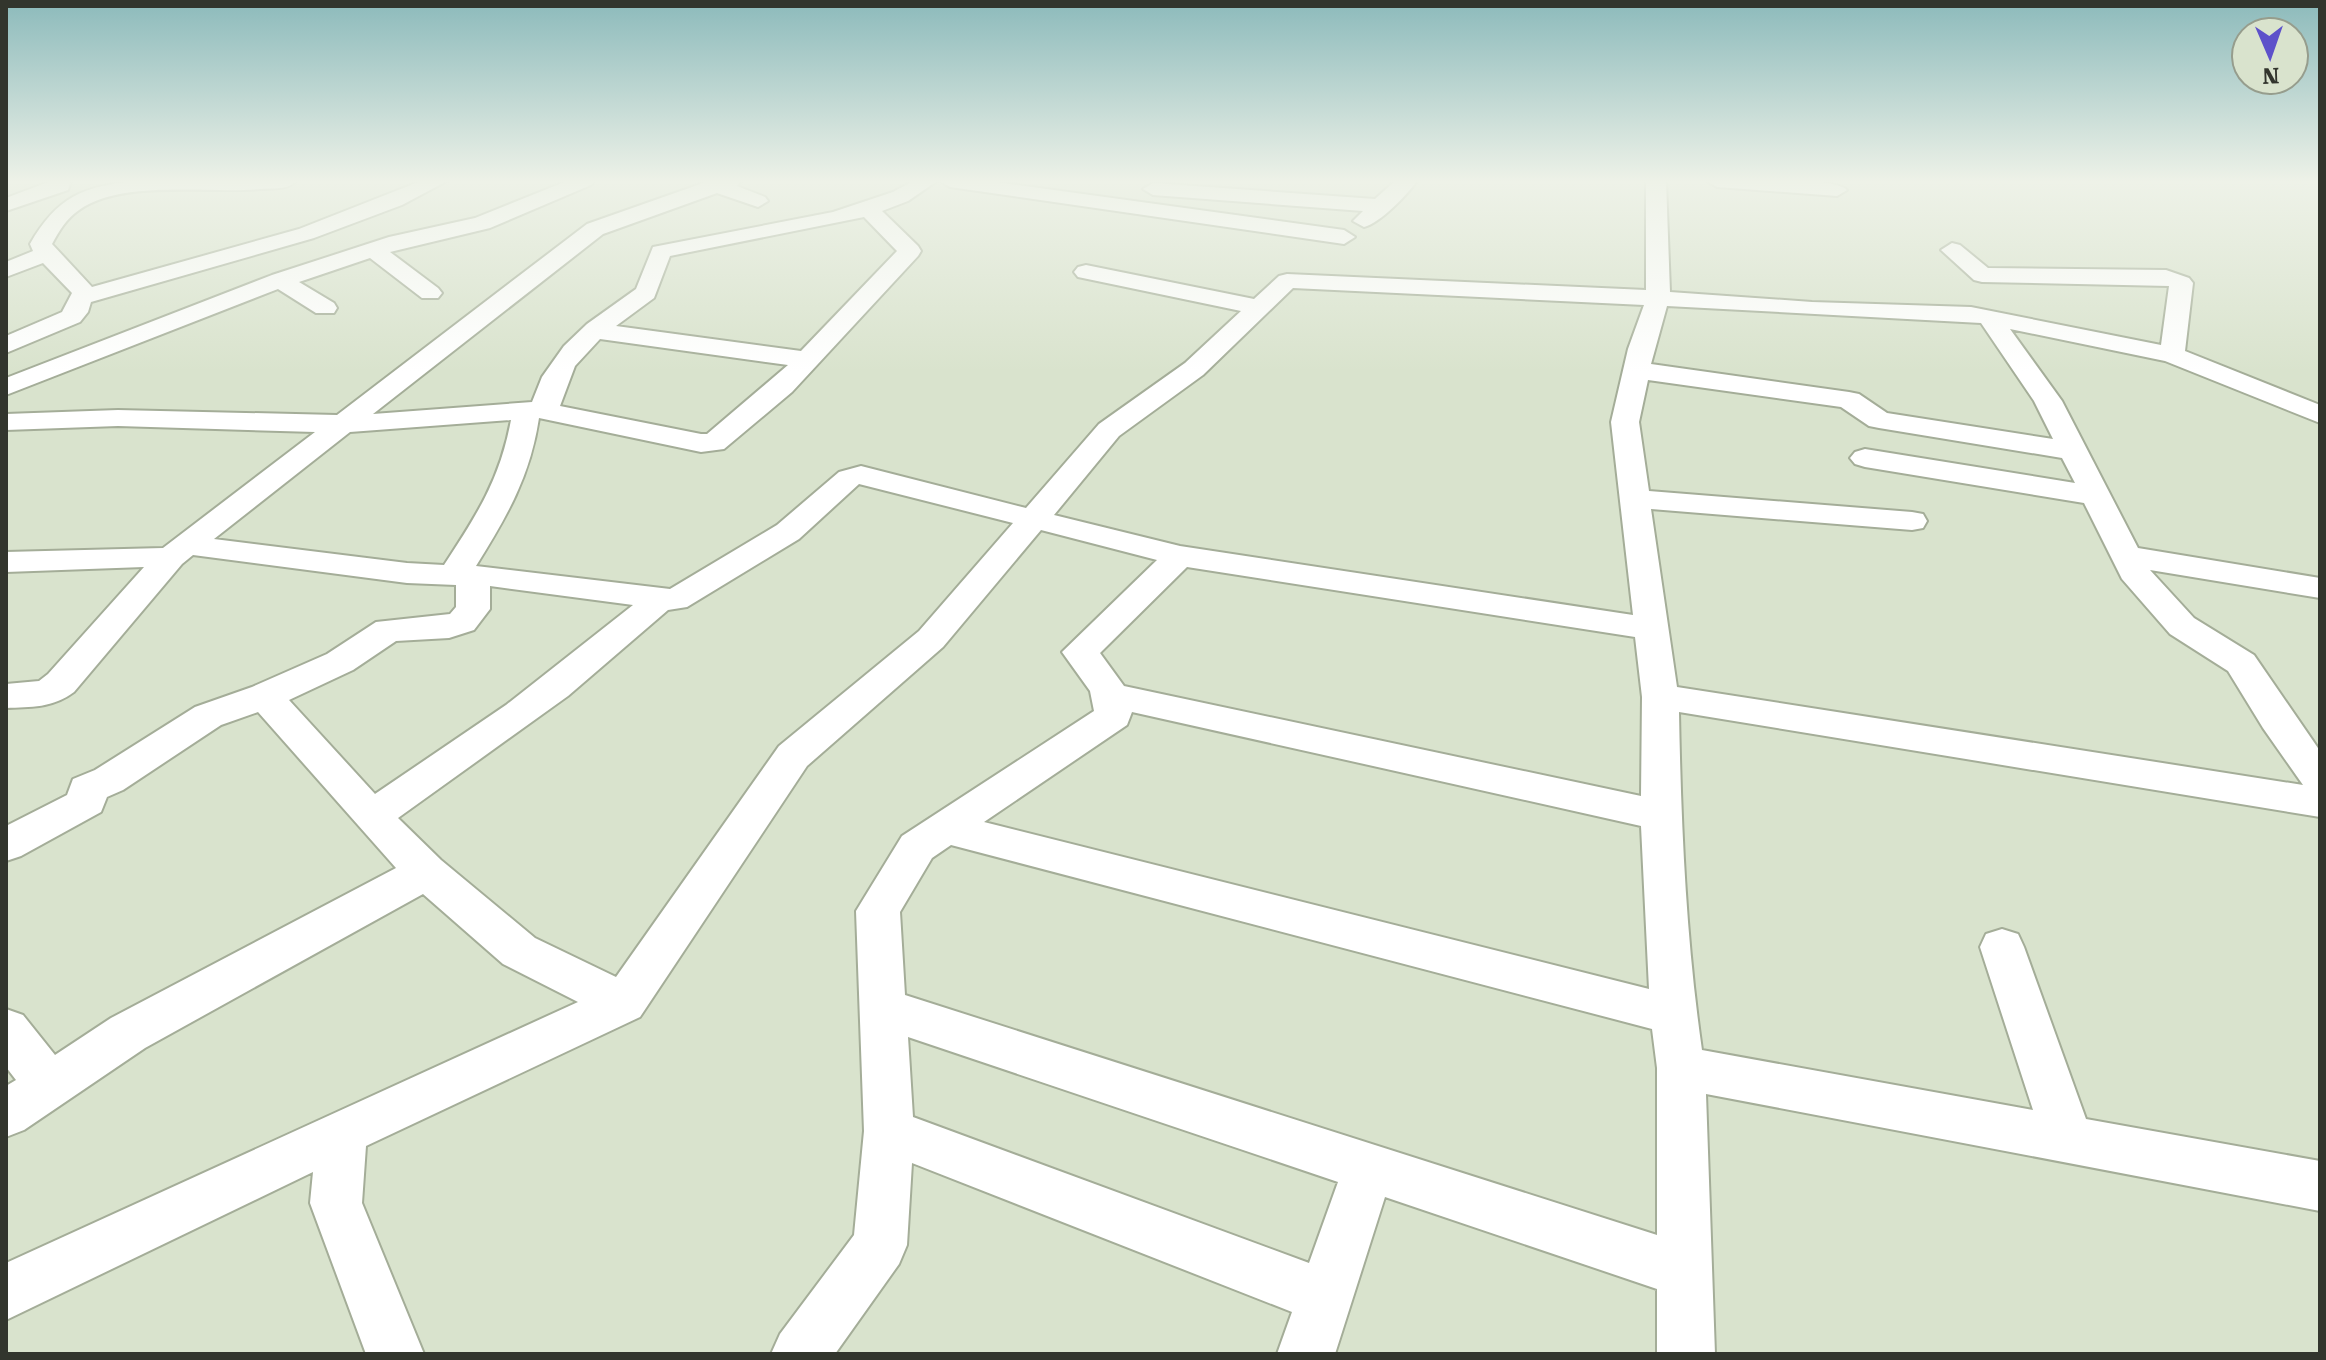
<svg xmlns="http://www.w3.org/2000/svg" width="2326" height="1360" font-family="'Roboto Serif',serif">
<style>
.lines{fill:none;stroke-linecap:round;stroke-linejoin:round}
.minor-casing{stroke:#a4ad98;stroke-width:4}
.minor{fill:#fff;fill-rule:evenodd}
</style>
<rect width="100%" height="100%" fill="#d9e3cd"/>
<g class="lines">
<defs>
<g id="minor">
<polygon points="51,181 71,181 68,190 6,211 6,198"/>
<path d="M136,181h160c-8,9 -23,7 -35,8 -52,5 -138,-10 -182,21 -13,9 -20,21 -27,34l40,43 207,-58 122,-48h26l-45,24 -88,33 -223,64 -3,10 -8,10 -74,31v-17l56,-24 10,-19 -29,-30 -37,14v-15l27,-11 -3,-7c27,-47 53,-58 106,-63z"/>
<polygon points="567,181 594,181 591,185 490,228 390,252 438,288 442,293 438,298 422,298 370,258 299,282 334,303 337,308 334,313 316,313 278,289 6,395 6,378 272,275 389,237 475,218"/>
<path d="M709,181h32l-4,5 28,11 3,4 -10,6 -41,-14 -114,41 -230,180 159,-12 10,-25 22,-31 23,-22 49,-35 17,-42 180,-35 60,-20 20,-11h24l-29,20 -26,10 36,35 3,5 -3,5 -126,136 -68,57 -23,3 -162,-34c-9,59 -32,98 -63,148l194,23 107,-64 62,-53 22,-6 165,42 73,-84 86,-61 56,-52 -163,-34 -4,-5 4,-5 8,-2 168,34 25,-23 8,-2 359,16v-109h20l4,111 142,10 159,5 190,38 8,-59 -187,-4 -8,-2 -33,-30 11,-7 8,2 28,23 178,2 23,8 4,5 -8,68 135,54v18l-155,-62 -155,-32 52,72 76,147 182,30v20l-170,-28 44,48 60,37 66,96v66l-641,-105c2,113 7,227 23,338l331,60 -53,-163 6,-13 16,-5 16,5 6,13 62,172 234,42v50l-614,-117 9,260h-58v-65l-272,-92 -50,157h-58l15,-42 -380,-149 -5,82 -8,19 -64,90h-64l9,-20 74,-99 10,-104 -8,-220 46,-75 192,-125 -4,-20 -28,-39 95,-92 -116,-30 -98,117 -136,119 -167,251 -274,129 -4,57 62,151h-58l-56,-151 3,-31 -307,148v-57l572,-261 -75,-38 -80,-70 -278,154 -121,82 -18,7v-51l10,-6 -10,-13v-58l17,6 32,40 56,-37 285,-150 -138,-156 -37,13 -98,65 -16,7 -6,15 -80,44 -15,5v-35l61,-31 6,-16 22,-9 100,-63 57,-20 75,-33 49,-32 74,-8 6,-7v-22l-49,-2 -214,-28 -11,9 -108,128c-21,16 -43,15 -68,16v-24l33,-3 9,-7 96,-107 -138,5v-20l157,-4 152,-116 -197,-6 -112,4v-16l112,-4 219,5 250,-191zM864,217l33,34 -96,100 -185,-25 38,-28 16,-42zM1293,288l351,17 -16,44 -17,73 22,193 -453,-69 -126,-31 65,-79 84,-61zM1667,306l314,17 53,78 19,38 -166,-26 -28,-19 -10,-2 -198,-28zM600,339l188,26 -81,69h-6l-141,-28 15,-40zM1648,380l193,27 28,19 10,2 183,30 13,25 -210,-34 -10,3 -5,6 5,6 10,3 219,36 38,76 48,55 58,37 35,57 40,57 -626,-98 -26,-178 261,21 11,-2 4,-7 -4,-7 -11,-2 -263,-21 -10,-69zM511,420c-11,59 -34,95 -67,145l-37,-2 -193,-24 136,-107zM859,484l154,39 -94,108 -140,115 -163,231 -81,-39 -94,-78 -43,-42 170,-122 100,-86 19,-3 112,-68zM1187,567l448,70 7,60 -1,99 -517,-110 -24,-33zM490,586l143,19 -127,100 -131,89 -86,-94 64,-30 43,-29 53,-3 25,-8 16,-21zM1132,712l509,114 8,163 -665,-167 143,-97zM951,845l701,184 5,39v167l-752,-240 -5,-83 32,-54zM908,1037l430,145 -29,81 -396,-146z"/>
<polygon points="940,181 988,181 1344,230 1355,237 1344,244 950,187"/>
<path d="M1395,181h22c-10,14 -37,42 -53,46l-11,-6 10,-10 -210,-16 -10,-6 10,-6 222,16z"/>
<path d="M1707,181c24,0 128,-5 140,9l-10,6 -120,-9z"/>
</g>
</defs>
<!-- minor casing -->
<use href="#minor" class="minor-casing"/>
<!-- minor -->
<use href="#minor" class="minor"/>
</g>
<!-- sky -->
<linearGradient id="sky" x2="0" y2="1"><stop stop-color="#8cbabb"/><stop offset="0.49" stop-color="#eef2e8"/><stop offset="1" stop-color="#eef2e8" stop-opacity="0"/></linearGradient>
<rect width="2326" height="371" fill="url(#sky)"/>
<!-- border -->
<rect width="2326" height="1360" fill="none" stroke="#32352d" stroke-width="16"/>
<!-- north arrow -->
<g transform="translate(2270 56) rotate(178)"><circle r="38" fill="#d9e3cd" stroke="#969d8d" stroke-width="2"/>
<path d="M0-6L14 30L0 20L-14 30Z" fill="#5d51ca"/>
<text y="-12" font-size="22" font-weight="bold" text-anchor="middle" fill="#32352d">N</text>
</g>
</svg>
